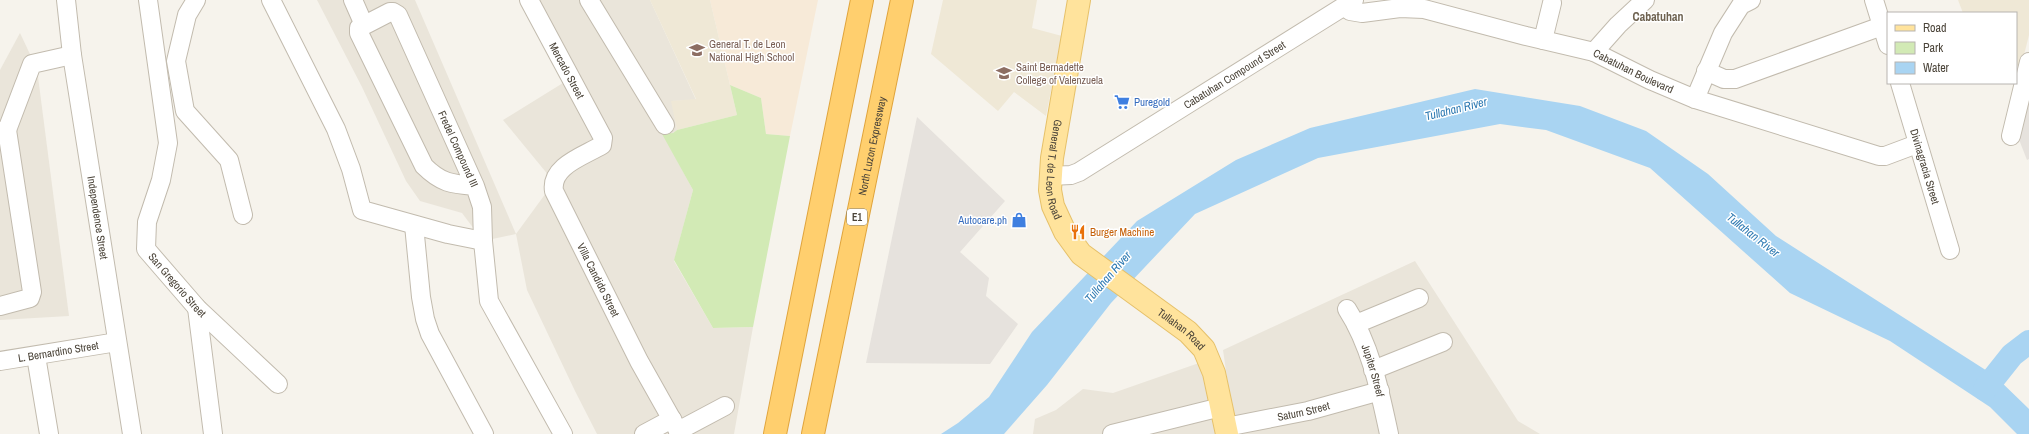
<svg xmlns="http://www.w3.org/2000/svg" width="2029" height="434" font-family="'Archivo Narrow',sans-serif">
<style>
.residential{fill:#eae5da}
.commercial{fill:#f7ead8}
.industrial{fill:#e6e2dd}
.education{fill:#efe8d6}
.green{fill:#d2eab5}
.water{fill:#a9d4f2}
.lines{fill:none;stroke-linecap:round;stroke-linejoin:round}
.river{stroke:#a9d4f2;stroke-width:24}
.minor-casing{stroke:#c2bbae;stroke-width:20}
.major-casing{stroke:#e6c16a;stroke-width:24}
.highway-casing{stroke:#e0a43c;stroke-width:24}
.minor{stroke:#fff;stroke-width:18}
.major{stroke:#ffe39c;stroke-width:22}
.highway{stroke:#ffcf6e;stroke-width:22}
.labels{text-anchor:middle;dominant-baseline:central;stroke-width:3;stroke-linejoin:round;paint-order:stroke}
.shield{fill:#fff;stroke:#817c74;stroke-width:1}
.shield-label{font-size:10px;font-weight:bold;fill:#4b4439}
.education-label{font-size:11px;fill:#785e54;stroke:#fff;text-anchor:start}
.street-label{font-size:11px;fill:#4b4439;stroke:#fff}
.shop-label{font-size:11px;fill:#366cbe;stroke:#fff;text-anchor:start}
.food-label{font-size:11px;fill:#c56008;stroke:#fff;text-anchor:start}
.neighbourhood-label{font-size:12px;font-weight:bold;fill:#6e6250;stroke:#fff}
.water-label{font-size:12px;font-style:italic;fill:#2e7ab2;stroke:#fff}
</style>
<rect width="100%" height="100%" fill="#f6f3ec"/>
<!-- residential -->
<g class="residential">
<polygon points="317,0 415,0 516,234 554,182 503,120 571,78 531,0 650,0 696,100 672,101 677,130 673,133 663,134 693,190 674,261 713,328 753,327 734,434 597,434 575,391 527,290 516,234 483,241 462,213 420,201 406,181 362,87"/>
<polygon points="20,33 37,69 69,316 0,320 0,70"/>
<polygon points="1415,261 1518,421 1540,434 1235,434 1223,350"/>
<polygon points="1199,363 1202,368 1219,434 1033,434 1035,419 1056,410 1083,389 1113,393"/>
</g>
<!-- commercial -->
<polygon class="commercial" points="710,0 818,0 790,136 766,134 761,98 730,85"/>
<!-- industrial -->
<g class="industrial">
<polygon points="2029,94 2029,159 2027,160 2018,137"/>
<polygon points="917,117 1005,201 960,252 989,278 986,296 1018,324 990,364 866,363"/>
</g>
<!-- education -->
<g class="education">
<polygon points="650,0 710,0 737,115 677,130 671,101 696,99"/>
<polygon points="943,0 1037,0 1032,28 1062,36 1046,116 1014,92 998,111 931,54"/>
<polygon points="1958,0 2029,0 2029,35 2021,67 2016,65 2016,13 1963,13"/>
</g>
<!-- green -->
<polygon class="green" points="730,85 761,98 766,134 790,136 753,327 713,328 674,260 693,190 662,134 673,133 677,130 737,115"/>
<!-- water -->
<polygon class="water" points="1475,89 1580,106 1646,131 1708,174 1776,236 1995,376 2029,409 2029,434 2017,434 1990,407 1890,341 1790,293 1650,168 1546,130 1500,124 1318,158 1195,214 1111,303 1047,385 1004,434 941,434 958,423 989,397 1032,332 1137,221 1236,160 1310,128"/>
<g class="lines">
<!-- river -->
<polyline class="river" points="1985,389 2012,355 2029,342"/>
<defs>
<g id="minor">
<path id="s1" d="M66,0l6,55 60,379"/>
<path id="s2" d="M148,0l20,143 -7,37 -14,42 -1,27 51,59 81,76"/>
<polyline points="196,0 187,15 176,61 185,111 229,160 243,215"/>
<polyline points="271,0 336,129 351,169 362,210 448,234 483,241"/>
<polyline points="353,0 364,25"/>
<path id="s3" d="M529,0l74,138 -1,7c-18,11 -52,21 -48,46l85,170 41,73"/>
<polyline points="589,0 665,125"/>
<polyline points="1874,0 1888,45"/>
<path id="s4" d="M1345,7l5,4 12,2 38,-5 24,1 102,27 68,16 56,28 45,19 184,57h6l32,-12"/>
<polyline points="1543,40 1552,3"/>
<polyline points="1594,52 1618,25 1645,0"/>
<polyline points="1706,71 1724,79 1735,79 1882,26"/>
<path id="s5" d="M1900,83l50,167"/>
<polyline points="1695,99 1723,33 1741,5 1751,0"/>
<polyline points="0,131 7,130 32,64 72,55"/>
<polyline points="2011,136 2029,62"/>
<path id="s6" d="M1050,176l21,-1 8,-3 275,-172"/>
<path id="s7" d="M475,186c-24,-2 -34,-3 -51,-20l-65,-133v-5l31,-16h3l5,3 77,171 7,21 1,34 6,60 74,133"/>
<polyline points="414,225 421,297 425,319 430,334 484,434"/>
<polyline points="0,306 30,298 32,292 7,130"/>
<polyline points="197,308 213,434"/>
<path id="s8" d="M1347,309c24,37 33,83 42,125"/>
<polyline points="1356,324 1419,298"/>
<polyline points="36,356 49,434"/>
<path id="s9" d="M0,361l117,-19"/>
<polyline points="1373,370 1443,342"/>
<path id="s10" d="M1226,427l82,-16 72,-20"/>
<polyline points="678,431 725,406"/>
<polyline points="644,434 672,419"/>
<polyline points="1112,434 1221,407"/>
</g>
<g id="major">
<path id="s11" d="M1079,0l-27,158 -2,32 3,16 12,26 16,22 107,78 16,17 10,24 13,61"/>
</g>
<g id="highway">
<polyline points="775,434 862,0"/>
<path id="s12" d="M813,434l89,-434"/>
</g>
</defs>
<!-- minor casing -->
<use href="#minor" class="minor-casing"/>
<!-- major casing -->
<use href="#major" class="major-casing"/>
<!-- highway casing -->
<use href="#highway" class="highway-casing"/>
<!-- minor -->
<use href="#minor" class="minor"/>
<!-- major -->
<use href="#major" class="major"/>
<!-- highway -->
<use href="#highway" class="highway"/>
</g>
<!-- icons -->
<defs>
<symbol id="school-bare" viewBox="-9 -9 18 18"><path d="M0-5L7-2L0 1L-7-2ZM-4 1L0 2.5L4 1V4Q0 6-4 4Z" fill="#8d6e63" stroke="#fff" stroke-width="2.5" paint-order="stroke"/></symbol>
<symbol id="university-bare" viewBox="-9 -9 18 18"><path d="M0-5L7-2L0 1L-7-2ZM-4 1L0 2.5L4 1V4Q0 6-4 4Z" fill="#8d6e63" stroke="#fff" stroke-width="2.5" paint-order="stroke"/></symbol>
<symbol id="supermarket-bare" viewBox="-9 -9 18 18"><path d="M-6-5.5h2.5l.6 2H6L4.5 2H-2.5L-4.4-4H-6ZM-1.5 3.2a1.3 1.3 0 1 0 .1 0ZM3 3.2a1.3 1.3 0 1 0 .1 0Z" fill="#3f7fe0" stroke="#fff" stroke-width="2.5" paint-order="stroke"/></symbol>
<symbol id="shop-bare" viewBox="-9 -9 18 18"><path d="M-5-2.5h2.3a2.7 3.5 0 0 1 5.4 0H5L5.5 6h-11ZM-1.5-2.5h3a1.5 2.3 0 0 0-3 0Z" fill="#3f7fe0" stroke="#fff" stroke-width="2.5" paint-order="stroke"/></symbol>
<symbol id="restaurant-bare" viewBox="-9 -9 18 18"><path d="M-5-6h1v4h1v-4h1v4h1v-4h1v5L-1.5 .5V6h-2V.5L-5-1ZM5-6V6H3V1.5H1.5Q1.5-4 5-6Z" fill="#e8710a" stroke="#fff" stroke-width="2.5" paint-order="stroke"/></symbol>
</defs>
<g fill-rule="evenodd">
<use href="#school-bare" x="686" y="39" width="22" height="22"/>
<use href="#university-bare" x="993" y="62" width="22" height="22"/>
<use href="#supermarket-bare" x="1111" y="91" width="22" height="22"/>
<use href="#shop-bare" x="1008" y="209" width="22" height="22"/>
<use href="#restaurant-bare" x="1067" y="221" width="22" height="22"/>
</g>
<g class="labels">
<!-- shield labels -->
<rect class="shield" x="847" y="209" width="20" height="16" rx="3"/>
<g class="shield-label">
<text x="857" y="217">E1</text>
</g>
<!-- education labels -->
<g class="education-label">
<text x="709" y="44">General T. de Leon<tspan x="709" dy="13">National High School</tspan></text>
<text x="1016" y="67">Saint Bernadette<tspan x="1016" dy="13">College of Valenzuela</tspan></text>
</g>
<!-- street labels -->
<g class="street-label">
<text stroke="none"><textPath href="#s3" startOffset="80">Mercado Street</textPath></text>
<text stroke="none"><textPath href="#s4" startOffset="300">Cabatuhan Boulevard</textPath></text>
<text stroke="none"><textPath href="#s6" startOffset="213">Cabatuhan Compound Street</textPath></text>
<text stroke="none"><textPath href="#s7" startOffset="400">Fredel Compound III</textPath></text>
<text stroke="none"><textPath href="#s12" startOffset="294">North Luzon Expressway</textPath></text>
<text stroke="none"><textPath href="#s5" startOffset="87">Divinagracia Street</textPath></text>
<text stroke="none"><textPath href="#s11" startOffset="172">General T. de Leon Road</textPath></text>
<text stroke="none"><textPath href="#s1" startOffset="220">Independence Street</textPath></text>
<text stroke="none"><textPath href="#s3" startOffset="334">Villa Candido Street</textPath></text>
<text stroke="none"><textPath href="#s2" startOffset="301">San Gregorio Street</textPath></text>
<text stroke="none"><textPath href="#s11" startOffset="390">Tullahan Road</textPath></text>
<text stroke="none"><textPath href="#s9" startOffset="59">L. Bernardino Street</textPath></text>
<text stroke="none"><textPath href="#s8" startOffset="67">Jupiter Streef</textPath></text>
<text stroke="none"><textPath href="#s10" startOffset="79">Saturn Street</textPath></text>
</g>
<!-- shop labels -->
<g class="shop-label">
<text x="1134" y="102">Puregold</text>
<text x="1007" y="220" text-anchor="end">Autocare.ph</text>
</g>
<!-- food labels -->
<g class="food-label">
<text x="1090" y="232">Burger Machine</text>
</g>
<!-- neighbourhood labels -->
<g class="neighbourhood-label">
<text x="1658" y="17">Cabatuhan</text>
</g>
<!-- water labels -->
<g class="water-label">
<text transform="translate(1456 109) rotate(-14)">Tullahan River</text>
<text transform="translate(1753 235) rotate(38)">Tullahan River</text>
<text transform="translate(1108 277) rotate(-49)">Tullahan River</text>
</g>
</g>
<!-- legend -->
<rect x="1887" y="12" width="130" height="72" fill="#ffffff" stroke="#b7b4b0"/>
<rect x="1895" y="25" width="20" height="6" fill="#ffe39c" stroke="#b7b4b0"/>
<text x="1923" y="32" font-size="12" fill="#4b4439">Road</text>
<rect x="1895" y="42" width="20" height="12" fill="#d2eab5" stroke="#b7b4b0"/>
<text x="1923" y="52" font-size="12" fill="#4b4439">Park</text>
<rect x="1895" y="62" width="20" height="12" fill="#a9d4f2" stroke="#b7b4b0"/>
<text x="1923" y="72" font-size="12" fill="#4b4439">Water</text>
</svg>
